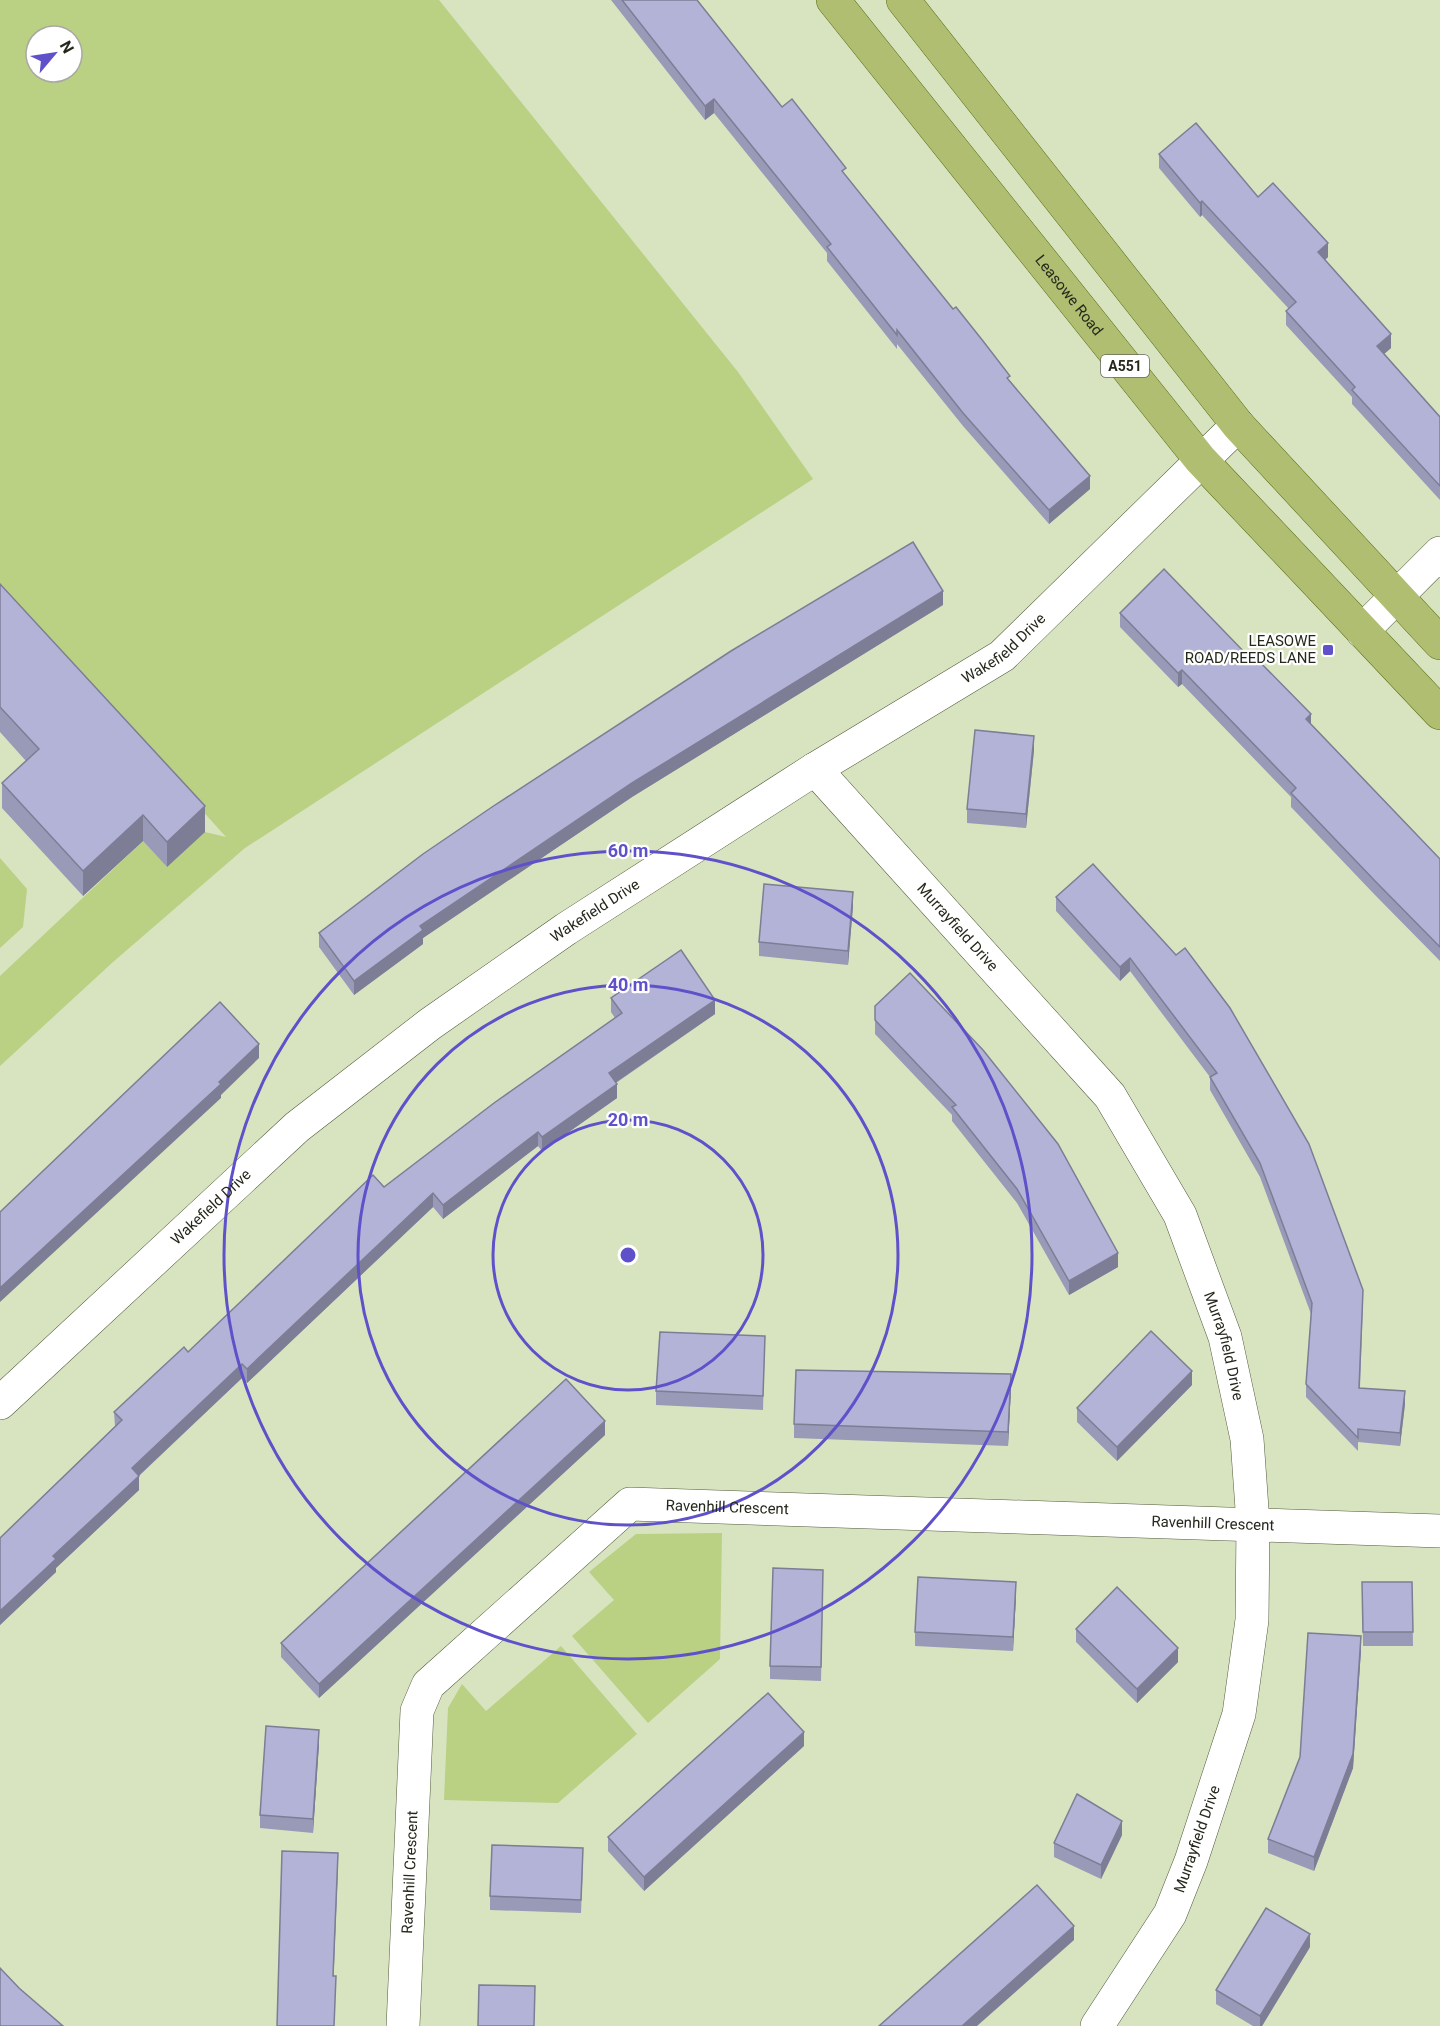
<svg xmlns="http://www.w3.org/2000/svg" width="1440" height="2026" font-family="Roboto,sans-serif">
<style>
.green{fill:#bad082;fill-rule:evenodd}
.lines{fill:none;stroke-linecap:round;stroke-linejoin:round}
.minor-casing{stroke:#515a3b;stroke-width:34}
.major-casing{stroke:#5c6e16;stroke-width:34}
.minor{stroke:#fff;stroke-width:33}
.major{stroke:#afbe71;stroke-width:33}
.wall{fill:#999ab8}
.shaded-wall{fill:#7d7d96}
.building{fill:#b2b3d6;stroke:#7d7d96;stroke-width:1.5}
.ring{fill:none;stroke:#5e51ca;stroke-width:3}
.poi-dot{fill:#5e51ca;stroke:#fff;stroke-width:2}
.labels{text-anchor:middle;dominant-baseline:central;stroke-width:4.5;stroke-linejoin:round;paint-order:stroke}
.shield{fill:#fff;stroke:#666960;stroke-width:1.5}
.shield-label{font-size:14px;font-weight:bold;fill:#25291c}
.street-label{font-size:15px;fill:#25291c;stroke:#fff}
.poi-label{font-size:15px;fill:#25291c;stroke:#fff;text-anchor:end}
.centre{fill:#5e51ca;stroke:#fff;stroke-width:3}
.ring-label{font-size:18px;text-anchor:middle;font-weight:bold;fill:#5e51ca;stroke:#fff;stroke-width:4.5;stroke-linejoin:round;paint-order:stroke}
</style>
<rect width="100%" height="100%" fill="#d8e4c0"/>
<!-- green -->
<g class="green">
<path d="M0,0h439l299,372 75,107 -568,369 -132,114 -113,104v-90l143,-135 24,26 38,-35 21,5 -226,-251zM36,36h36v36h-36z"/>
<polygon points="0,858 27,889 23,927 0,948"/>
<polygon points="722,1533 720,1659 648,1723 572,1636 614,1600 589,1572 636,1534"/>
<polygon points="561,1646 637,1734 558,1803 444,1800 448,1708 462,1684 486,1711"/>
</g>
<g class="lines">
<defs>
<g id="minor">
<polyline points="1362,631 1440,553"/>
<path id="s1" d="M815,769l295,327 70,119 45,122 22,102 6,84 -1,97 -13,94 -48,147 -21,53 -73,112"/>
<path id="s2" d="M0,1403l297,-276 133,-103 136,-95 249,-160 187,-113 236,-231"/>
<path id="s3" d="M403,2026l14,-315 11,-26 202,-181 810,27"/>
</g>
<g id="major">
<path id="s4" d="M833,0l367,459 240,254"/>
<polyline points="903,0 1238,425 1440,643"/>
</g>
</defs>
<!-- minor casing -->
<use href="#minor" class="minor-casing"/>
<!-- major casing -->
<use href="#major" class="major-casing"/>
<!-- minor -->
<use href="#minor" class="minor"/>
<!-- major -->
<use href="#major" class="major"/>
</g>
<!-- wall -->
<g class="wall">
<polygon points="611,0 697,0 782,107 846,176 1010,381 1090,489 1049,524 963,426 897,344 897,349 827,261 827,253 714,113 705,120"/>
<polygon points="1159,154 1258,197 1328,257 1325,260 1391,348 1384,354 1440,417 1440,500 1352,404 1352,397 1286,325 1286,311 1289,309 1202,215 1200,217 1159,168"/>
<polygon points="0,584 205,832 167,867 143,841 83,896 2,808 2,783 26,761 0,732"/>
<polygon points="943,605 632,797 423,938 423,944 354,995 319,947 319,933"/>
<polygon points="1120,613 1311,724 1440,859 1440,961 1375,895 1291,807 1291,797 1182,684 1178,687 1120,627"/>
<polygon points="1034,750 1026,828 967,823 967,809"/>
<polygon points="1093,864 1363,1303 1360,1388 1405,1404 1400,1446 1358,1442 1358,1451 1306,1397 1306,1384 1311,1314 1260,1177 1210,1090 1210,1077 1130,971 1120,981 1056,911 1056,897"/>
<polygon points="853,906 848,965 759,956 759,942"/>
<polygon points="611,998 715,1014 616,1083 617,1098 542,1151 538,1146 443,1219 433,1207 247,1383 242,1378 139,1476 139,1490 56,1568 56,1572 0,1625 0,1538 115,1426 114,1412 188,1352 384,1187 615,1018 611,1012"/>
<polygon points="875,1006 1118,1267 1069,1295 1017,1203 952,1121 952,1115 875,1034"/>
<polygon points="765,1336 763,1410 656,1405 656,1391"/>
<polygon points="1192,1385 1117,1461 1077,1422 1077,1408"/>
<polygon points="1011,1388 1008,1446 794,1438 794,1424"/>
<polygon points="605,1435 319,1698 281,1657 281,1643"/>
<polygon points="1362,1582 1412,1582 1413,1646 1363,1646"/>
<polygon points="823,1583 821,1681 770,1679 770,1666"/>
<polygon points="1016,1596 1013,1651 915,1646 915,1632"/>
<polygon points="1076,1629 1178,1662 1137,1703 1076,1642"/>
<polygon points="1361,1650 1353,1768 1314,1871 1268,1853 1268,1839"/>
<polygon points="319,1744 313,1833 260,1828 260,1815"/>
<polygon points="804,1746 644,1891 608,1851 608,1837"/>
<polygon points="1122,1835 1101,1879 1054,1857 1054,1843"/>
<polygon points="583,1862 581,1913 490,1910 490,1896"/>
<polygon points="1310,1947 1262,2026 1253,2026 1216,2004 1216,1990"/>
</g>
<!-- shaded-wall -->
<g class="shaded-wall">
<polygon points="714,99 714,113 705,120 705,106"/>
<polygon points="1202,201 1202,215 1200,217 1200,203"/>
<polygon points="1328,243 1328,257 1318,266 1318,252"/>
<polygon points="1391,334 1391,348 1377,360 1377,346"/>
<polygon points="1090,476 1090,489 1049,524 1049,510"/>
<polygon points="943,591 943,605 632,797 423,938 423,944 354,995 354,981 420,926 632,783"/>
<polygon points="1182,670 1182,684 1178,687 1178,673"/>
<polygon points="1311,714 1311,728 1306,719"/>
<polygon points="1034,736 1034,750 1026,828 1026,814"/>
<polygon points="205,806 205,832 167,867 167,842"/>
<polygon points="143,815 143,841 83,896 83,871"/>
<polygon points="853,892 853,906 848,965 848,951"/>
<polygon points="1130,958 1130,971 1120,981 1120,967"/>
<polygon points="715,1000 715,1014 609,1087 609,1073"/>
<polygon points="259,1044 259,1058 221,1095 221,1098 0,1302 0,1288"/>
<polygon points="617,1084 617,1098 542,1151 542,1137"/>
<polygon points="538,1132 538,1146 443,1219 443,1205"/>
<polygon points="433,1193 433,1207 247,1383 247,1369"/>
<polygon points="1118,1253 1118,1267 1069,1295 1069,1281"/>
<polygon points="242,1364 242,1378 132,1482 132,1468"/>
<polygon points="1192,1371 1192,1385 1117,1461 1117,1447"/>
<polygon points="1011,1374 1011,1388 1008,1446 1008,1432"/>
<polygon points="1405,1391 1405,1404 1400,1446 1400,1433"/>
<polygon points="605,1421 605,1435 319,1698 319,1684"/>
<polygon points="139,1476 139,1490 56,1568 56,1572 0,1625 0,1611 53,1556"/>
<polygon points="1016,1582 1016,1596 1013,1651 1013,1637"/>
<polygon points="1361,1636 1361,1650 1353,1768 1314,1871 1314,1857"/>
<polygon points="1178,1648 1178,1662 1137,1703 1137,1689"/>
<polygon points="319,1730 319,1744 313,1833 313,1819"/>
<polygon points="804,1732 804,1746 644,1891 644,1877"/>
<polygon points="1122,1821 1122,1835 1101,1879 1101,1865"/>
<polygon points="338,1853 338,1867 333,1990 333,1976"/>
<polygon points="1074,1926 1074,1940 977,2026 962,2026"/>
<polygon points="1310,1934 1310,1947 1262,2026 1260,2026 1260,2016"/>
</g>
<!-- building -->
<g class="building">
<polygon points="622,0 697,0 782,107 792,99 846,168 842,171 953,309 956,307 983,341 1010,376 1007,378 1090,476 1049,510 963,413 897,330 897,335 827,247 831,244 714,99 705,106"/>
<polygon points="1196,123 1258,197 1273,183 1328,243 1318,252 1391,334 1377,346 1440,417 1440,486 1352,390 1355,387 1286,311 1296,302 1202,201 1200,203 1159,154"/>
<polygon points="913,542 943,591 632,783 420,926 423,930 354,981 319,933 423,854 492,807 731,651"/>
<polygon points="1164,569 1249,657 1252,654 1311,714 1306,719 1440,859 1440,947 1375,881 1291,793 1296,788 1182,670 1178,673 1120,613"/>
<polygon points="0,584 205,806 167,842 143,815 83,871 2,783 39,749 0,707"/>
<polygon points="975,730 1034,736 1026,814 967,809"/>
<polygon points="1093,864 1176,955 1185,948 1230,1008 1309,1144 1363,1290 1359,1388 1405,1391 1400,1433 1358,1429 1358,1438 1306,1384 1312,1303 1260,1163 1210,1077 1217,1073 1130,958 1120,967 1056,897"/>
<polygon points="764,884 853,892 848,951 759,942"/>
<polygon points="681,950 715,1000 609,1073 617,1084 542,1137 538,1132 443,1205 433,1193 247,1369 242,1364 132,1468 139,1476 53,1556 56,1559 0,1611 0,1538 122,1420 114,1412 184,1347 188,1352 373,1175 384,1187 494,1103 622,1013 611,998"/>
<polygon points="910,973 983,1050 1058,1144 1118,1253 1069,1281 1017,1189 952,1107 956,1105 875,1020 875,1006"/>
<polygon points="220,1002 259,1044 219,1082 221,1084 0,1288 0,1212"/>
<polygon points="1151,1331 1192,1371 1117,1447 1077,1408"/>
<polygon points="660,1332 765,1336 763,1396 656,1391"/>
<polygon points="796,1370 1011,1374 1008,1432 794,1424"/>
<polygon points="566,1379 605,1421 319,1684 281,1643"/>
<polygon points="773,1568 823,1570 821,1667 770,1666"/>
<polygon points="918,1577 1016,1582 1013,1637 915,1632"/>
<polygon points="1362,1582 1412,1582 1413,1632 1363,1632"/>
<polygon points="1117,1587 1178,1648 1137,1689 1076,1629"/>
<polygon points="1308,1633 1361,1636 1353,1754 1314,1857 1268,1839 1300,1757"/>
<polygon points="768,1693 804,1732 644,1877 608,1837"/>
<polygon points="266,1726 319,1730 313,1819 260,1815"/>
<polygon points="1077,1794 1122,1821 1101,1865 1054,1843"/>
<polygon points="492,1845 583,1848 581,1900 490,1896"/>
<polygon points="282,1851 338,1853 333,1976 336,1976 334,2026 277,2026"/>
<polygon points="1037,1885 1074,1926 962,2026 879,2026"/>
<polygon points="1266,1908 1310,1934 1260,2016 1216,1990"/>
<polygon points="0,1968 19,1988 63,2026 0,2026"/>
<polygon points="479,1985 535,1986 534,2026 478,2026"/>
</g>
<!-- distance rings -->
<g class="ring">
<circle cx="628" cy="1255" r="135"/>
<circle cx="628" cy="1255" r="270"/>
<circle cx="628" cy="1255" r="404"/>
</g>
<!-- markers -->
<rect class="poi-dot" x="1322" y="644" width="12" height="12" rx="3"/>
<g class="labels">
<!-- shield labels -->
<rect class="shield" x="1101" y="355" width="48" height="22" rx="4.5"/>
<g class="shield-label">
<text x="1125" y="366">A551</text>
</g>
<!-- street labels -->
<g class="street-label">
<text stroke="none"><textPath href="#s4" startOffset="378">Leasowe Road</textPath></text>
<text stroke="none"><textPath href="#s2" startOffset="1260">Wakefield Drive</textPath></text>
<text stroke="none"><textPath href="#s2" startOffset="774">Wakefield Drive</textPath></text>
<text stroke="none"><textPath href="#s1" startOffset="213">Murrayfield Drive</textPath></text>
<text stroke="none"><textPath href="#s2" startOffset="288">Wakefield Drive</textPath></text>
<text stroke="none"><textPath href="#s1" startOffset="717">Murrayfield Drive</textPath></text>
<text stroke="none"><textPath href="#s3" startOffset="712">Ravenhill Crescent</textPath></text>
<text stroke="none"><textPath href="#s3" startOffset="1198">Ravenhill Crescent</textPath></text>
<text transform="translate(1197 1839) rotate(-71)">Murrayfield Drive</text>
<text stroke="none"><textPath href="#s3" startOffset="154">Ravenhill Crescent</textPath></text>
</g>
<!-- poi labels -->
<g class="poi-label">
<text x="1316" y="641">LEASOWE<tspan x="1316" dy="17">ROAD/REEDS LANE</tspan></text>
</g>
</g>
<circle cx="628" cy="1255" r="9" class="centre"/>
<g class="ring-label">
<text x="628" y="857">60 m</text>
<text x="628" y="991">40 m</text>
<text x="628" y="1126">20 m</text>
</g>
<!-- north arrow -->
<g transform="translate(54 54) rotate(61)"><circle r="28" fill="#ffffff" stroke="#a8a9a4" stroke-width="1.5"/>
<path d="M0-4.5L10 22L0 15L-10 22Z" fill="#5e51ca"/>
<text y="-9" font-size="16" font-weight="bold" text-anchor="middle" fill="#25291c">N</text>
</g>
</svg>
